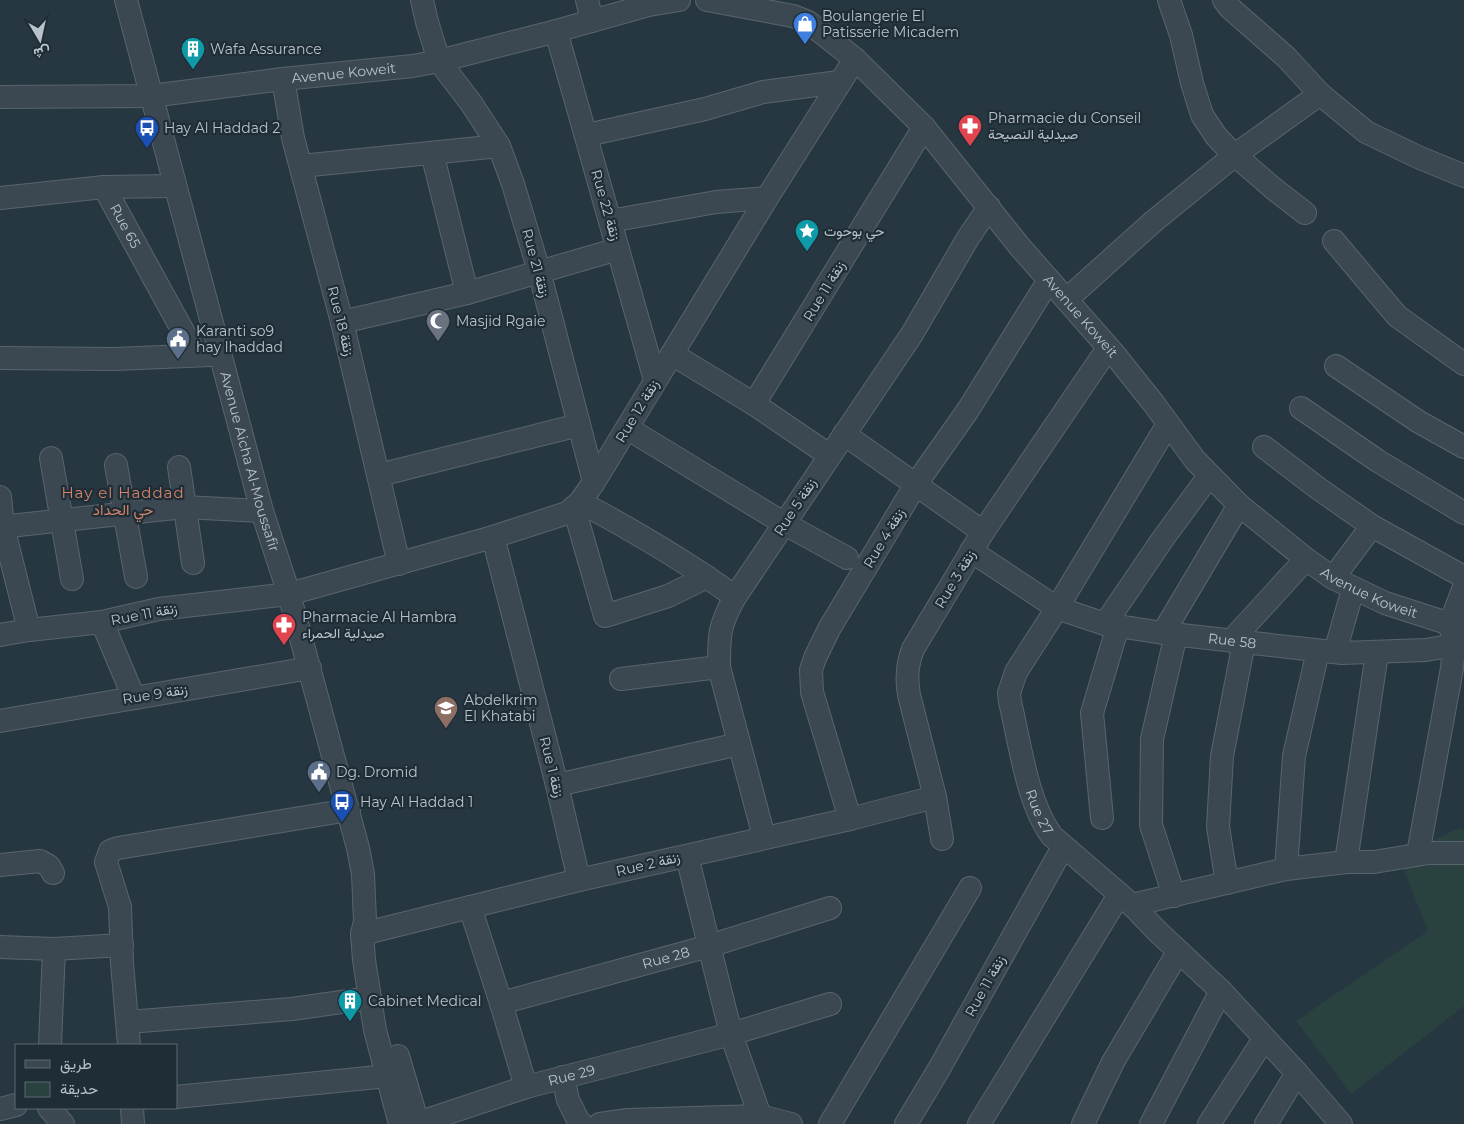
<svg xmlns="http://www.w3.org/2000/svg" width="1464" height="1124" font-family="Montserrat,Vazirmatn,sans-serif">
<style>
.green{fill:#294240}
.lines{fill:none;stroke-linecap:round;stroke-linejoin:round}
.minor-casing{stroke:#59656e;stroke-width:24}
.minor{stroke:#3b4851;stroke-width:22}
.labels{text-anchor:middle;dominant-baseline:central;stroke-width:4.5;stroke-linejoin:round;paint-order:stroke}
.poi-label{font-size:14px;fill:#b8c2cb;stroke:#1f2d36;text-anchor:start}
.street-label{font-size:14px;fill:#b8c2cb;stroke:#1f2d36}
.neighbourhood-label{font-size:15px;letter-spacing:1px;fill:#d4846a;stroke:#1f2d36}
</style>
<rect width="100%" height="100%" fill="#273741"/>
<!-- green -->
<polygon class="green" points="1459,828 1464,830 1464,1006 1351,1094 1296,1021 1428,931 1399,857"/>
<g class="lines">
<defs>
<g id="minor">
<path id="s1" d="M126,0l136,511 27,83 69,254 5,26 2,47 -3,13 2,26 11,70 25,94"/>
<polyline points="422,0 427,22 439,61 471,103 499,146 513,184 539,271 594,482"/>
<polyline points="587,0 592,21"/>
<path id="s2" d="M707,0l86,16 15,6 47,37 69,68 96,120 95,108 39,49 41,56 44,45 67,54 27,19 52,25 65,21 14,6"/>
<polyline points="1169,0 1181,35 1192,83 1202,115 1216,136 1229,150 1274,189 1305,213"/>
<polyline points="1224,0 1230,8 1286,57 1320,94 1366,132 1418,157 1464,176"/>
<polyline points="556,31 655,380"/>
<polyline points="283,79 293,138 342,322 399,564"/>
<path id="s3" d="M0,97l151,-1 132,-17 130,-13 26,-5 106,-27 104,-29 30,-5"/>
<polyline points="587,135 705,109 763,92 839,82"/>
<polyline points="432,153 467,293"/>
<polyline points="301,166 499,146"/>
<polyline points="104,187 175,186"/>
<path id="s4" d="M0,198l104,-11 92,168"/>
<polyline points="610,221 716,202 767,198"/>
<polyline points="1334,241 1397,316 1464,364"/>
<polyline points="1067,299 1154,221 1235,155 1320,94"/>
<polyline points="342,322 467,293 618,249"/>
<polyline points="672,354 754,404 829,455"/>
<polyline points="0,358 115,359 210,355"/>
<polyline points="1336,366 1419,422 1464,447"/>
<polyline points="754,404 924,127"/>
<polyline points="1301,408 1378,461 1464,513"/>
<path id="s5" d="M1168,424l-111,184 -41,64 -7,21 1,9c10,41 17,101 42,134l80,69 25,26 64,60 76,82 44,51"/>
<polyline points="627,428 785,524 847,558"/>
<polyline points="844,434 983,532"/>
<polyline points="1264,447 1319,489 1372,526 1464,577"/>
<polyline points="51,458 72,579"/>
<polyline points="116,465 136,577"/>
<polyline points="179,467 193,563"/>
<polyline points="379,475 579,425"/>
<polyline points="0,497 3,527 29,630"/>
<path d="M580,502c54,29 106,59 155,95"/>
<polyline points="574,508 605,616 668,596 707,577"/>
<polyline points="0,527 184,507 262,511"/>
<polyline points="493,537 557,785 579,880"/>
<path id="s6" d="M971,551l86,57 48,16 58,9 179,20 84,-3 28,-5"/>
<polyline points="1333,578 1372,526"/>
<polyline points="102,622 134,698"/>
<polyline points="1105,624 1162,540 1209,476"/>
<polyline points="1163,633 1239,505"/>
<polyline points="0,635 29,630 102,622 159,609 289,594 493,537 567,513 580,502 594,482 767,198 855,59"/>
<polyline points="1231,641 1306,559"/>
<polyline points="1335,652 1353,589"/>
<polyline points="621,679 719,667"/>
<polyline points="0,721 310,668"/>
<polyline points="557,785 739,744"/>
<polyline points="1102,818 1092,713 1118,626"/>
<polyline points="850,819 812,692 811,670 815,658 829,629 916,484 968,410 1049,280"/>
<path d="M764,837l-45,-170c0,-33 0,-41 16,-70l177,-263 56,-96 21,-31"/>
<path d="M942,839l-7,-42 -26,-102c-3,-17 -2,-30 4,-46l70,-117 125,-184"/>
<polyline points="1418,854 1452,668 1454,645 1450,624 1464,587"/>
<polyline points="687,856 731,1034 760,1116"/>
<polyline points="1346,862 1377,653"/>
<polyline points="0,865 40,861 49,866 53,873"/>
<polyline points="1286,869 1294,756 1318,651"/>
<polyline points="1227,883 1218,827 1222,756 1244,642"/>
<polyline points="1174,896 1151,825 1152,739 1176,634"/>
<polyline points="1132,905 1286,869 1346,862 1374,862 1428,853 1464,853"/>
<polyline points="470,907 501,1003 526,1087"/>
<polyline points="362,934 579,880 850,819 935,797"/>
<polyline points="0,947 54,949 122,945"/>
<path id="s7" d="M501,1003l208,-57 121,-38"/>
<polyline points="128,1022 292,1009 370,998"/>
<polyline points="50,1045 54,949"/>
<polyline points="129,1045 122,963 120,907 106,862 110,851 118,848 349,810"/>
<polyline points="398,1056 418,1124"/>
<polyline points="563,1077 568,1100 580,1124 582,1124"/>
<polyline points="176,1097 388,1076"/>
<polyline points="49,1108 63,1124"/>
<polyline points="132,1108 133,1124"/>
<polyline points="0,1109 16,1105"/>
<path id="s8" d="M415,1124l111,-37 205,-53 99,-30"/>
<polyline points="600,1124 628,1120 760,1116 791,1124"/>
<polyline points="830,1124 970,888"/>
<polyline points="906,1124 939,1069 1063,847"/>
<polyline points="979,1124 1119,895"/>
<polyline points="1083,1124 1113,1062 1178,952"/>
<polyline points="1151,1124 1221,991"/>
<polyline points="1209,1124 1264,1039"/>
<polyline points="1266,1124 1297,1073"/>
</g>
</defs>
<!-- minor casing -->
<use href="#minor" class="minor-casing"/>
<!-- minor -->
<use href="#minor" class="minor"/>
</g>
<!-- icons -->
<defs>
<symbol id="shop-pin" viewBox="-11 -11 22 30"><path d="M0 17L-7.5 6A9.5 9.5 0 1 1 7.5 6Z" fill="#3f7fe0" stroke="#1f2d36"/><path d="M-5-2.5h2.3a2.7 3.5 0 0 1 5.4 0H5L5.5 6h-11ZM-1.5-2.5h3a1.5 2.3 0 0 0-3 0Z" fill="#fff"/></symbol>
<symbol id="building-pin" viewBox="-11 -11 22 30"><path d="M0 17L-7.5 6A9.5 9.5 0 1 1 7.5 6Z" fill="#0f9aa8" stroke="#1f2d36"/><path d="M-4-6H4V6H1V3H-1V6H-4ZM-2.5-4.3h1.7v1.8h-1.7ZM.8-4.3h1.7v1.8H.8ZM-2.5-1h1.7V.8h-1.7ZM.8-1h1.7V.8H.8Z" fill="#fff"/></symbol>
<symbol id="pharmacy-pin" viewBox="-11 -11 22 30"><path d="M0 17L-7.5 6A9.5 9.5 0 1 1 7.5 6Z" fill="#e0444e" stroke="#1f2d36"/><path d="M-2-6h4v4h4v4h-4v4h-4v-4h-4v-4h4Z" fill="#fff"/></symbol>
<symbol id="bus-pin" viewBox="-11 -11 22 30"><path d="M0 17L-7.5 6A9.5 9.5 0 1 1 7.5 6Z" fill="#1a4fb4" stroke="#1f2d36"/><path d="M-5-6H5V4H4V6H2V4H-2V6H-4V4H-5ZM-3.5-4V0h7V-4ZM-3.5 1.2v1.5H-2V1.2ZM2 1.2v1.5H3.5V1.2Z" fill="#fff"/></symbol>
<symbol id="sight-pin" viewBox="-11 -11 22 30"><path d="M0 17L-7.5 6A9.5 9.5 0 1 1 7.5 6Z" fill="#0f9aa8" stroke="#1f2d36"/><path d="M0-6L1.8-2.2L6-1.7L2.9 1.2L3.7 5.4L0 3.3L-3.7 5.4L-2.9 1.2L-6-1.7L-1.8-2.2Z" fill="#fff"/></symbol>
<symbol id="mosque-pin" viewBox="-11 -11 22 30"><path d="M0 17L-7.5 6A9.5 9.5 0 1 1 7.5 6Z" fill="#6b7280" stroke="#1f2d36"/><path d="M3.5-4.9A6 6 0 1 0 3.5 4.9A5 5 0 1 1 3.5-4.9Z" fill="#fff"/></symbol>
<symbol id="civic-pin" viewBox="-11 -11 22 30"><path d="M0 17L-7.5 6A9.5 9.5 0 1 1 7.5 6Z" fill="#5c6f8a" stroke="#1f2d36"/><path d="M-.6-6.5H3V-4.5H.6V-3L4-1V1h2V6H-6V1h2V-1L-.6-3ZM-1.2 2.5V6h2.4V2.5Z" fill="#fff"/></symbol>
<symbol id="school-pin" viewBox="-11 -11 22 30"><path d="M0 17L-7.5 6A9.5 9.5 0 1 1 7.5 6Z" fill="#8d6e63" stroke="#1f2d36"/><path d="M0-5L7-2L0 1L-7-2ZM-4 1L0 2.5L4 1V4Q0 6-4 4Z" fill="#fff"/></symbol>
</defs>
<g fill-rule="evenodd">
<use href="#shop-pin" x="791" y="10" width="28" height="38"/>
<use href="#building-pin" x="179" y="35" width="28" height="38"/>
<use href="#pharmacy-pin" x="956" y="112" width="28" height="38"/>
<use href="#bus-pin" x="133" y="114" width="28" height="38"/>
<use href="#sight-pin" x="793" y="217" width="28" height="38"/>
<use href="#mosque-pin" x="424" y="307" width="28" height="38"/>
<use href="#civic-pin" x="164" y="325" width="28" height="38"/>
<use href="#pharmacy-pin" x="270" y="611" width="28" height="38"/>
<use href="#school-pin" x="432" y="694" width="28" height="38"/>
<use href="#civic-pin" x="305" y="758" width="28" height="38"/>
<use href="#bus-pin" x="328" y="788" width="28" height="38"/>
<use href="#building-pin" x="336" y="987" width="28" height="38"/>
</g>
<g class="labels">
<!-- poi labels -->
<g class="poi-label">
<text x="822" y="16">Boulangerie El<tspan x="822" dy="16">Patisserie Micadem</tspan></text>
<text x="210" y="49">Wafa Assurance</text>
<text x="988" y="118">Pharmacie du Conseil<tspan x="988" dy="16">صيدلية النصيحة</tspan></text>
<text x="164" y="128">Hay Al Haddad 2</text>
<text x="824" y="231">حي بوحوت</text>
<text x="456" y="321">Masjid Rgaie</text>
<text x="196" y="331">Karanti so9<tspan x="196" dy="16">hay lhaddad</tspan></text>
<text x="302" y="617">Pharmacie Al Hambra<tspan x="302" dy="16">صيدلية الحمراء</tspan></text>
<text x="464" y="700">Abdelkrim<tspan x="464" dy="16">El Khatabi</tspan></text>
<text x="336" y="772">Dg. Dromid</text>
<text x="360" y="802">Hay Al Haddad 1</text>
<text x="368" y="1001">Cabinet Medical</text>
</g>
<!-- street labels -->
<g class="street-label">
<text stroke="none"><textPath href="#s3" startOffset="345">Avenue Koweit</textPath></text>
<text transform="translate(606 205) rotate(74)">Rue 22 زنقة</text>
<text stroke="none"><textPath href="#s4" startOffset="149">Rue 65</textPath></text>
<text transform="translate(536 263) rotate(75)">Rue 21 زنقة</text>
<text transform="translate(824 291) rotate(-59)">Rue 11 زنقة</text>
<text stroke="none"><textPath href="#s2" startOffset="506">Avenue Koweit</textPath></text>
<text transform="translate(341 321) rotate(76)">Rue 18 زنقة</text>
<text transform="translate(637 411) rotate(-59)">Rue 12 زنقة</text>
<text stroke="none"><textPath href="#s1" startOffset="478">Avenue Aicha Al-Moussafir</textPath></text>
<text transform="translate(795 507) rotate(-57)">Rue 5 زنقة</text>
<text transform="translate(884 538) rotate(-59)">Rue 4 زنقة</text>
<text transform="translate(955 579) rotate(-59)">Rue 3 زنقة</text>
<text stroke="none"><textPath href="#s2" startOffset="911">Avenue Koweit</textPath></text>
<text transform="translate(144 614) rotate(-11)">Rue 11 زنقة</text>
<text stroke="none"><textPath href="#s6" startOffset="282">Rue 58</textPath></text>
<text transform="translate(155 694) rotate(-9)">Rue 9 زنقة</text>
<text transform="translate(552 767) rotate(76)">Rue 1 زنقة</text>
<text stroke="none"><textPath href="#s5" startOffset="436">Rue 27</textPath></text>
<text transform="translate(648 864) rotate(-13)">Rue 2 زنقة</text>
<text stroke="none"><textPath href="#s7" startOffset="171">Rue 28</textPath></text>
<text transform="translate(985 986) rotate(-61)">Rue 11 زنقة</text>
<text stroke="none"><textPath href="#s8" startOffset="164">Rue 29</textPath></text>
</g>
<!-- neighbourhood labels -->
<g class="neighbourhood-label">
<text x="123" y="492">Hay el Haddad<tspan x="123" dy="17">حي الحداد</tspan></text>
</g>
</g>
<!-- legend -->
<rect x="15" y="1044" width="162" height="65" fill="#1f2d36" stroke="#5c6972"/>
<rect x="25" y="1060" width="25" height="8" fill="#3b4851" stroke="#5c6972"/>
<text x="60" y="1069" font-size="15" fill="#b8c2cb">طريق</text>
<rect x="25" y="1082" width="25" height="15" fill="#294240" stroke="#5c6972"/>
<text x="60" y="1094" font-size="15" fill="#b8c2cb">حديقة</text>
<!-- north arrow -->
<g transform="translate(40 40) rotate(171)" stroke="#1f2d36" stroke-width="4" paint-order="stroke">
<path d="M0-4L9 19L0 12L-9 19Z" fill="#b8c2cb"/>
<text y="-8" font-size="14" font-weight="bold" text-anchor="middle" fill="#b8c2cb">ش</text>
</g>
</svg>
